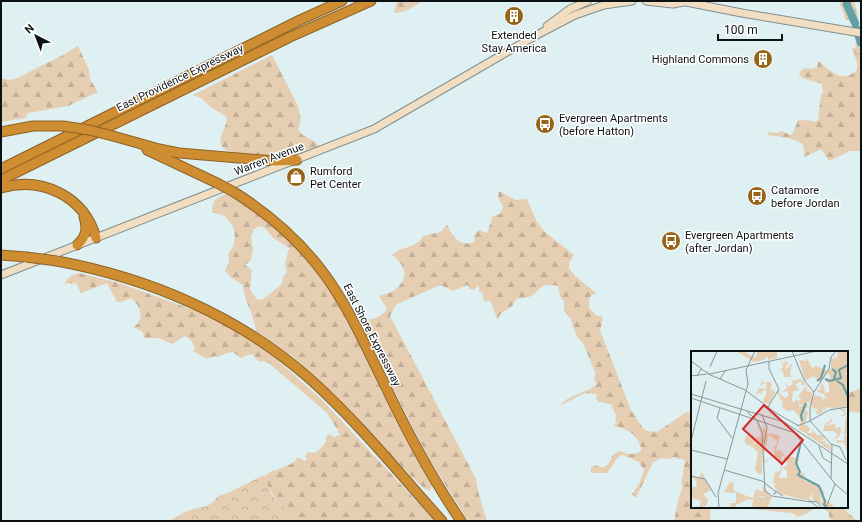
<svg xmlns="http://www.w3.org/2000/svg" width="862" height="522" font-family="Roboto,sans-serif">
<style>
.forest{fill:url(#forest-firs);fill-rule:evenodd}
.wetland{fill:url(#wetland-marsh)}
.park{fill:url(#park-crowns)}
.lines{fill:none;stroke-linecap:round;stroke-linejoin:round}
.river{stroke:#639fa6;stroke-width:8}
.secondary-casing{stroke:#7f8f90;stroke-width:9}
.motorway-casing{stroke:#8b6226;stroke-width:11}
.secondary{stroke:#f1ddc1;stroke-width:7}
.motorway{stroke:#cf8d31;stroke-width:9}
.motorway-bridge-casing{stroke:#8b6226;stroke-width:11;stroke-linecap:butt}
.motorway-bridge{stroke:#cf8d31;stroke-width:9}
.labels{text-anchor:middle;dominant-baseline:central;stroke-width:3;stroke-linejoin:round;paint-order:stroke}
.poi-label{font-size:11px;fill:#0c1213;stroke:#fff;text-anchor:start}
.street-label{font-size:11px;fill:#0c1213;stroke:#fff}
.inset-river{fill:none;stroke:#639fa6;stroke-width:2}
.inset-road{fill:none;stroke:#8b9799;stroke-width:1}
.view{fill:#d62828;fill-opacity:0.15;stroke:#d62828;stroke-width:2}
.inset-edge{fill:none;stroke:#0c1213;stroke-width:2}
</style>
<defs>
<pattern id="forest-firs" width="22" height="20" patternUnits="userSpaceOnUse"><rect width="22" height="20" fill="#e6ceb2"/><path d="M5 1l3.5 6h-7zM16 11l3.5 6h-7z" fill="#c4b098"/></pattern>
<pattern id="wetland-marsh" width="20" height="14" patternUnits="userSpaceOnUse"><rect width="20" height="14" fill="#e6ceb2"/><path d="M1 5h8M5 5V1M11 12h8M15 12V8" fill="none" stroke="#c4b098"/></pattern>
<pattern id="park-crowns" width="20" height="18" patternUnits="userSpaceOnUse"><rect width="20" height="18" fill="#e6ceb2"/><path d="M2 6a3 3 0 1 1 6 0M12 15a3 3 0 1 1 6 0" fill="none" stroke="#c4b098"/></pattern>
</defs>
<rect width="100%" height="100%" fill="#dff0f2"/>
<!-- forest -->
<g class="forest">
<path d="M397,1h26c-9,5 -17,12 -29,12z"/>
<path d="M856,41l5,10v100h-11l-21,10 -8,-12 -17,8c-1,-4 1,-10 -2,-13 -6,-6 -26,-8 -35,-9l2,-3 9,1 3,-2 10,4 2,-2 5,-13c5,1 10,-1 16,2l4,-2 3,-25 2,-3 -1,-8 -20,-6 -3,-4c6,-11 10,-2 18,-7l1,-6c4,2 6,5 10,8 13,11 26,9 33,-6l-6,-13z"/>
<polygon points="78,46 89,70 90,79 98,92 68,106 28,113 26,118 1,122 1,78 10,80 15,79 59,57"/>
<path d="M272,55l26,51 3,14 -3,10c6,9 17,8 21,17 -6,4 -14,11 -21,13 -5,1 -63,-7 -70,-9 -3,-1 -5,-3 -7,-6 -3,-9 6,-18 6,-27 -4,-4 -8,-5 -13,-9 -10,-6 -8,-10 -21,-14z"/>
<path d="M499,191l17,9 12,-1v3l9,20 8,10 29,23 -5,8v5l6,8 20,16 1,2 -4,1 -3,3v10l8,8h4l2,3 -3,11 31,80 12,18 4,3 10,1 28,-19 7,-2v96h20l-1,1 -1,10 1,3h-37c1,-6 6,-30 9,-34l-2,-3 4,-23 -2,-2h-6l-2,-2 -8,2 -5,-1 -9,4 -17,36 -4,-4 7,-10 5,-14 -5,-8 -16,-7 -5,2 -11,16h-16v-6l5,-2c8,6 14,-1 16,-9l7,-5c8,3 16,5 23,-1 -5,-16 -13,-21 -29,-24l4,-3 -2,-3 1,-5 -4,-8 1,-2 -12,-3h-2l-3,-3 1,-5 -12,-1 -24,12c6,-10 27,-12 36,-21l-3,-4 1,-3h-2l3,-3 -1,-2 -12,-29 -6,-6 -7,-19 -6,-8v-8l-4,-6 -2,-10c-22,-4 -15,5 -29,11 -3,1 -9,1 -13,2 -1,2 -3,6 -5,8 -7,6 -11,3 -13,14l-7,-19 -2,-2 -4,2 -2,-4v-5l-4,-1v-3l-1,-4 -3,4v1l-6,-1v-3l-2,-1 -14,6 -10,-5h-5l-41,18 -3,4 -4,8 86,163 3,16 8,26h-19l-37,-59 -17,-32 -55,-111c11,2 20,0 28,-10l-8,-13c6,-2 13,-3 18,-8 13,-11 7,-25 -5,-33 9,-9 24,-6 31,-19l17,-4 7,-7c6,12 14,24 28,16l-1,-5 4,-6 9,3 6,-17 7,-2 3,-7 -5,-10z"/>
<path d="M228,193l45,31 20,17 37,46 97,188 5,11 -2,5c-7,-1 -24,-21 -31,-27l-81,-85 -26,-23 -36,-25c-2,-17 -12,-30 -13,-46l-11,-7 -7,-7 4,-9 -1,-8c10,-11 9,-29 -4,-38 -3,-2 -8,-2 -12,-4 0,-12 5,-15 16,-19zM259,226l6,2 8,10 16,10 -4,16 2,8 -4,5 -1,7 -20,16 -5,-1 -7,-9 2,-20 -7,-5 6,-5 2,-10 -2,-14 3,-7z"/>
<path d="M79,273l40,10 83,30 38,20 33,23 50,45 112,120h-143c-8,-18 -22,-23 -28,-45l10,-6 1,1c8,-5 18,-5 23,-14l7,4 2,-2 -2,-3 3,-4c9,3 13,-4 18,-10v-5l3,-3 5,3 6,-2 -3,-6 -10,-16 -58,-50 -7,-2 -3,1 -7,-8 -5,1 -6,3 -8,-6 -9,2 -5,3 -4,-1 -8,3 -14,-8 2,-3c-3,-6 -4,-9 -10,-12l-13,8 -13,-6h-15l-1,-6 -9,-5c11,-8 7,-21 -3,-29l-10,4h-4l-10,-19 -26,10 -5,-10 -12,1c4,-6 7,-9 15,-11z"/>
<polygon points="861,388 861,413 847,411 847,394"/>
<path d="M733,507h109l15,14h-25l-3,-5v-3c-11,-12 -20,1 -31,4l-6,-4z"/>
</g>
<!-- wetland -->
<g class="wetland">
<polygon points="839,1 854,1 859,20 846,20"/>
<polygon points="852,48 861,48 861,104 857,89 858,74 857,63"/>
</g>
<!-- park -->
<polygon class="park" points="262,476 264,476 271,494 289,513 292,521 169,521 185,512 197,508 207,506 213,502 218,496 230,492"/>
<g class="lines">
<!-- river -->
<g class="river">
<polyline points="847,1 847,5 855,23"/>
<polyline points="856,28 861,43"/>
</g>
<defs>
<g id="secondary">
<polyline points="646,1 673,4 683,2"/>
<polyline points="681,1 742,13 861,33"/>
<polyline points="547,26 570,9 588,1"/>
<polyline points="1,275 374,129 533,37 575,15 604,5 632,1"/>
</g>
<g id="motorway">
<polyline points="1,132 33,126 63,126"/>
<polyline points="113,136 159,149 179,153 275,161 297,160"/>
<polyline points="147,150 217,183"/>
<polyline points="1,169 300,20 342,1"/>
<polyline points="1,180 290,37 371,1"/>
<path d="M1,188c41,-12 83,8 95,50"/>
<path d="M234,192c35,22 67,50 91,83 24,33 40,70 58,106 23,49 48,96 78,140"/>
<path d="M77,245c9,-8 11,-16 7,-28"/>
<polyline points="1,255 26,257"/>
<path d="M57,261c92,17 182,55 253,118 48,43 89,94 132,142"/>
</g>
</defs>
<!-- secondary casing -->
<use href="#secondary" class="secondary-casing"/>
<!-- motorway casing -->
<use href="#motorway" class="motorway-casing"/>
<!-- secondary -->
<use href="#secondary" class="secondary"/>
<!-- motorway -->
<use href="#motorway" class="motorway"/>
<defs>
<g id="motorway-bridge">
<polyline points="63,126 89,130 113,136"/>
<polyline points="217,183 234,192"/>
<polyline points="26,257 57,261"/>
</g>
</defs>
<!-- motorway-bridge casing -->
<use href="#motorway-bridge" class="motorway-bridge-casing"/>
<!-- motorway-bridge -->
<use href="#motorway-bridge" class="motorway-bridge"/>
</g>
<!-- icons -->
<defs>
<symbol id="building-disc" viewBox="-11 -11 22 22"><circle r="9.5" fill="#966318" stroke="#fff"/><path d="M-4-6H4V6H1V3H-1V6H-4ZM-2.5-4.3h1.7v1.8h-1.7ZM.8-4.3h1.7v1.8H.8ZM-2.5-1h1.7V.8h-1.7ZM.8-1h1.7V.8H.8Z" fill="#fff"/></symbol>
<symbol id="bus-disc" viewBox="-11 -11 22 22"><circle r="9.5" fill="#966318" stroke="#fff"/><path d="M-5-6H5V4H4V6H2V4H-2V6H-4V4H-5ZM-3.5-4V0h7V-4ZM-3.5 1.2v1.5H-2V1.2ZM2 1.2v1.5H3.5V1.2Z" fill="#fff"/></symbol>
<symbol id="shop-disc" viewBox="-11 -11 22 22"><circle r="9.5" fill="#966318" stroke="#fff"/><path d="M-5-2.5h2.3a2.7 3.5 0 0 1 5.4 0H5L5.5 6h-11ZM-1.5-2.5h3a1.5 2.3 0 0 0-3 0Z" fill="#fff"/></symbol>
</defs>
<g fill-rule="evenodd">
<use href="#building-disc" x="503" y="5" width="22" height="22"/>
<use href="#building-disc" x="752" y="48" width="22" height="22"/>
<use href="#bus-disc" x="534" y="113" width="22" height="22"/>
<use href="#shop-disc" x="285" y="166" width="22" height="22"/>
<use href="#bus-disc" x="746" y="185" width="22" height="22"/>
<use href="#bus-disc" x="660" y="230" width="22" height="22"/>
</g>
<g class="labels">
<!-- poi labels -->
<g class="poi-label">
<text x="514" y="35" text-anchor="middle">Extended<tspan x="514" dy="13">Stay America</tspan></text>
<text x="749" y="59" text-anchor="end">Highland Commons</text>
<text x="559" y="118">Evergreen Apartments<tspan x="559" dy="13">(before Hatton)</tspan></text>
<text x="310" y="171">Rumford<tspan x="310" dy="13">Pet Center</tspan></text>
<text x="771" y="190">Catamore<tspan x="771" dy="13">before Jordan</tspan></text>
<text x="685" y="235">Evergreen Apartments<tspan x="685" dy="13">(after Jordan)</tspan></text>
</g>
<!-- street labels -->
<g class="street-label">
<text transform="translate(180 78) rotate(-26)">East Providence Expressway</text>
<text transform="translate(269 159) rotate(-21)">Warren Avenue</text>
<text transform="translate(372 335) rotate(63)">East Shore Expressway</text>
</g>
</g>
<!-- overview -->
<g transform="translate(691 351)">
<rect width="157" height="157" fill="#dff0f2"/>
<path d="M116,7l5,10 4,-2 12,5 -7,12 -7,-7 -9,5 -6,-21 7,1zM71,134l8,10 -2,2 -10,-1 -2,4 -10,-1v-3l7,2 3,-9 7,3z" fill="#e6ceb2"/>
<path d="M45,0h8l11,7 3,-7h19v7l-8,2 -2,-3 -3,3 -10,2zM147,0l10,1v19l-3,2 3,2v31l-7,2 4,2 1,-2 -1,5h3l-4,3h-4l5,-2 -6,-7 -7,2 -2,-2 -4,1v3l-3,-3v4l-6,3 -1,-4 3,-2 -9,-1 4,-2 -4,-1 1,-4 2,-6 9,2 1,3 4,-4 -2,1 -1,-3 -7,-2v-2l5,-1 -3,-3h3l-2,-2 1,-1 3,3 1,7 4,-1v-8l-5,-5 7,-1 -4,-6 4,-3v-11l4,1 -1,-5 3,5zM95,8l-1,6 2,-3 2,1 -3,3v4l2,-3 1,2v-3l2,-2h1l-2,10 3,7 8,-2 5,5 -4,2 -1,-5 -6,3 4,6 -6,1 -1,8 1,4 4,-4 3,8 2,-2 6,8 -4,12h3l3,4 -2,4h5l-1,-4 5,6h5l3,3 -5,3h7l-3,2 6,2 1,6 -32,-22 2,-10 -7,-9 -7,1 -5,-4 1,-4 -6,-10 2,-3 1,4 5,4 4,-3 -2,-4 -6,2 6,-5 -3,-7 4,6 5,-3 -2,-7h-7l-1,-6 -3,-2 3,-1 -2,-8 2,4zM72,28v4l7,-1 2,2 -2,9 2,-4 3,4 -6,11 -6,-2 4,-11 -4,-1 -2,4 -3,-1 -3,3 4,-8 7,1v-6l-6,3zM135,61l7,9 -8,5 10,-2v4l5,-1 1,4 -2,6 -7,3 6,-5 -5,-4h-10l2,-7 6,-4zM156,65l1,18 -4,1 4,2v18l-4,-13 -7,1 -1,-3 8,1 1,-21zM65,70h-1l2,1 3,6 2,7v38l-4,1 -3,-5 3,-17 -7,-6 4,-2 1,-7h6zM73,75l4,9 3,-2 9,3 -4,15 4,-1 5,5 -5,3 2,1v9l-3,10h8v-7l-4,-3 5,-4 -4,-7h11l7,22 17,10 2,13 6,6 -14,-8 -1,-5h-2v5l-5,-1v-10l-3,1 -14,-7 -7,11 -5,-4 -2,-5 3,-1 -4,-1 2,-10 6,-3 -1,-8 -4,-5 -6,2 6,-5 -5,-3 4,1 -2,-6h3l1,-5 -8,-6 -5,20 1,5 5,-1 -6,4 -2,-32zM11,121l9,18 -8,4 5,5 -1,6 -8,3 2,-7 -5,-2 -2,4 2,-4 -5,-2v-10h6l-1,-7 -5,-3 8,1zM39,131h3l1,9 11,4 1,5 -10,5v3h-5l-1,-5h-6h12v-10l-12,-1zM78,144l3,2 -5,11h-15l1,-8h3l2,-4 6,2z" fill="#e6ceb2"/>
<path d="M109,91l-2,24 2,7 5,1 -2,7 -9,-16zM114,129l11,3 3,2 5,7 -1,6 10,7 -1,3 -9,-4 -4,-15 -6,-1z" fill="#e6ceb2"/>
<path d="M96,132l15,7 6,-1 -3,11 -24,-6z" fill="#e6ceb2"/>
<path d="M116,34v6l4,1 2,-2 -3,12 -6,1 4,2 -1,4 -9,-7 3,-3 -3,-3zM53.5 89a5.5 5.5 0 1 1 11 0a5.5 5.5 0 1 1-11 0ZM6,127l7,1 7,9 -5,1 -12,11 -3,-8 2,-4h4z" fill="#e6ceb2"/>
<path class="inset-river" d="M141,18l4,3 -2,7M134,28l5,2 11,-3 -2,-8 9,-5M126,30l4,-3 4,-13M146,30l6,4 5,12M111,70l-1,-6 5,-12M110,91l-5,21 4,9 -2,3 21,11 6,15 -1,4 3,2"/>
<path class="inset-road" d="M101,0l12,29 10,12 -4,15v14l22,24 -1,34M0,10l11,8M19,16l7,-16M17,23l12,5 6,-9M0,25l16,-2M6,25l4,-7 9,5 107,-23M29,28l25,11 31,23 23,13M123,41l15,-23 2,-12 5,-6M0,43l93,28 64,42M0,47l104,35M77,56l11,-18 -10,-20v-7M29,57l-3,10 15,20M56,61l10,8 5,12 3,59 7,5 39,6 8,6M71,63l5,14 -3,15M119,70l19,-11 19,-3M106,75l13,-5M103,81l42,53 12,10M0,90l15,-60M140,93l9,3 6,13M128,95l4,12 8,5M0,99l36,9M33,119l38,11 13,10M0,125l14,3 11,18M82,143l3,-1 -1,-2 8,5M117,150l9,1 5,6M28,157l-1,-15 30,-109 -2,-14 9,-19M135,157l9,-24"/>
<path class="view" d="M73,54l39,35 -21,24 -39,-35z"/>
<rect width="157" height="157" class="inset-edge"/>
</g>
<!-- border -->
<rect width="862" height="522" fill="none" stroke="#0c1213" stroke-width="4"/>
<!-- north arrow -->
<g transform="translate(36 36) rotate(318)" stroke="#ffffff" stroke-width="3" paint-order="stroke">
<path d="M0-3L7 15L0 10L-7 15Z" fill="#0c1213"/>
<text y="-6" font-size="11" font-weight="bold" text-anchor="middle" fill="#0c1213">N</text>
</g>
<!-- scale -->
<path d="M718 34v6h64v-6" fill="none" stroke="#0c1213" stroke-width="2"/>
<text x="724" y="34" font-size="12" fill="#0c1213" stroke="#ffffff" stroke-width="3" paint-order="stroke">100 m</text>
</svg>
